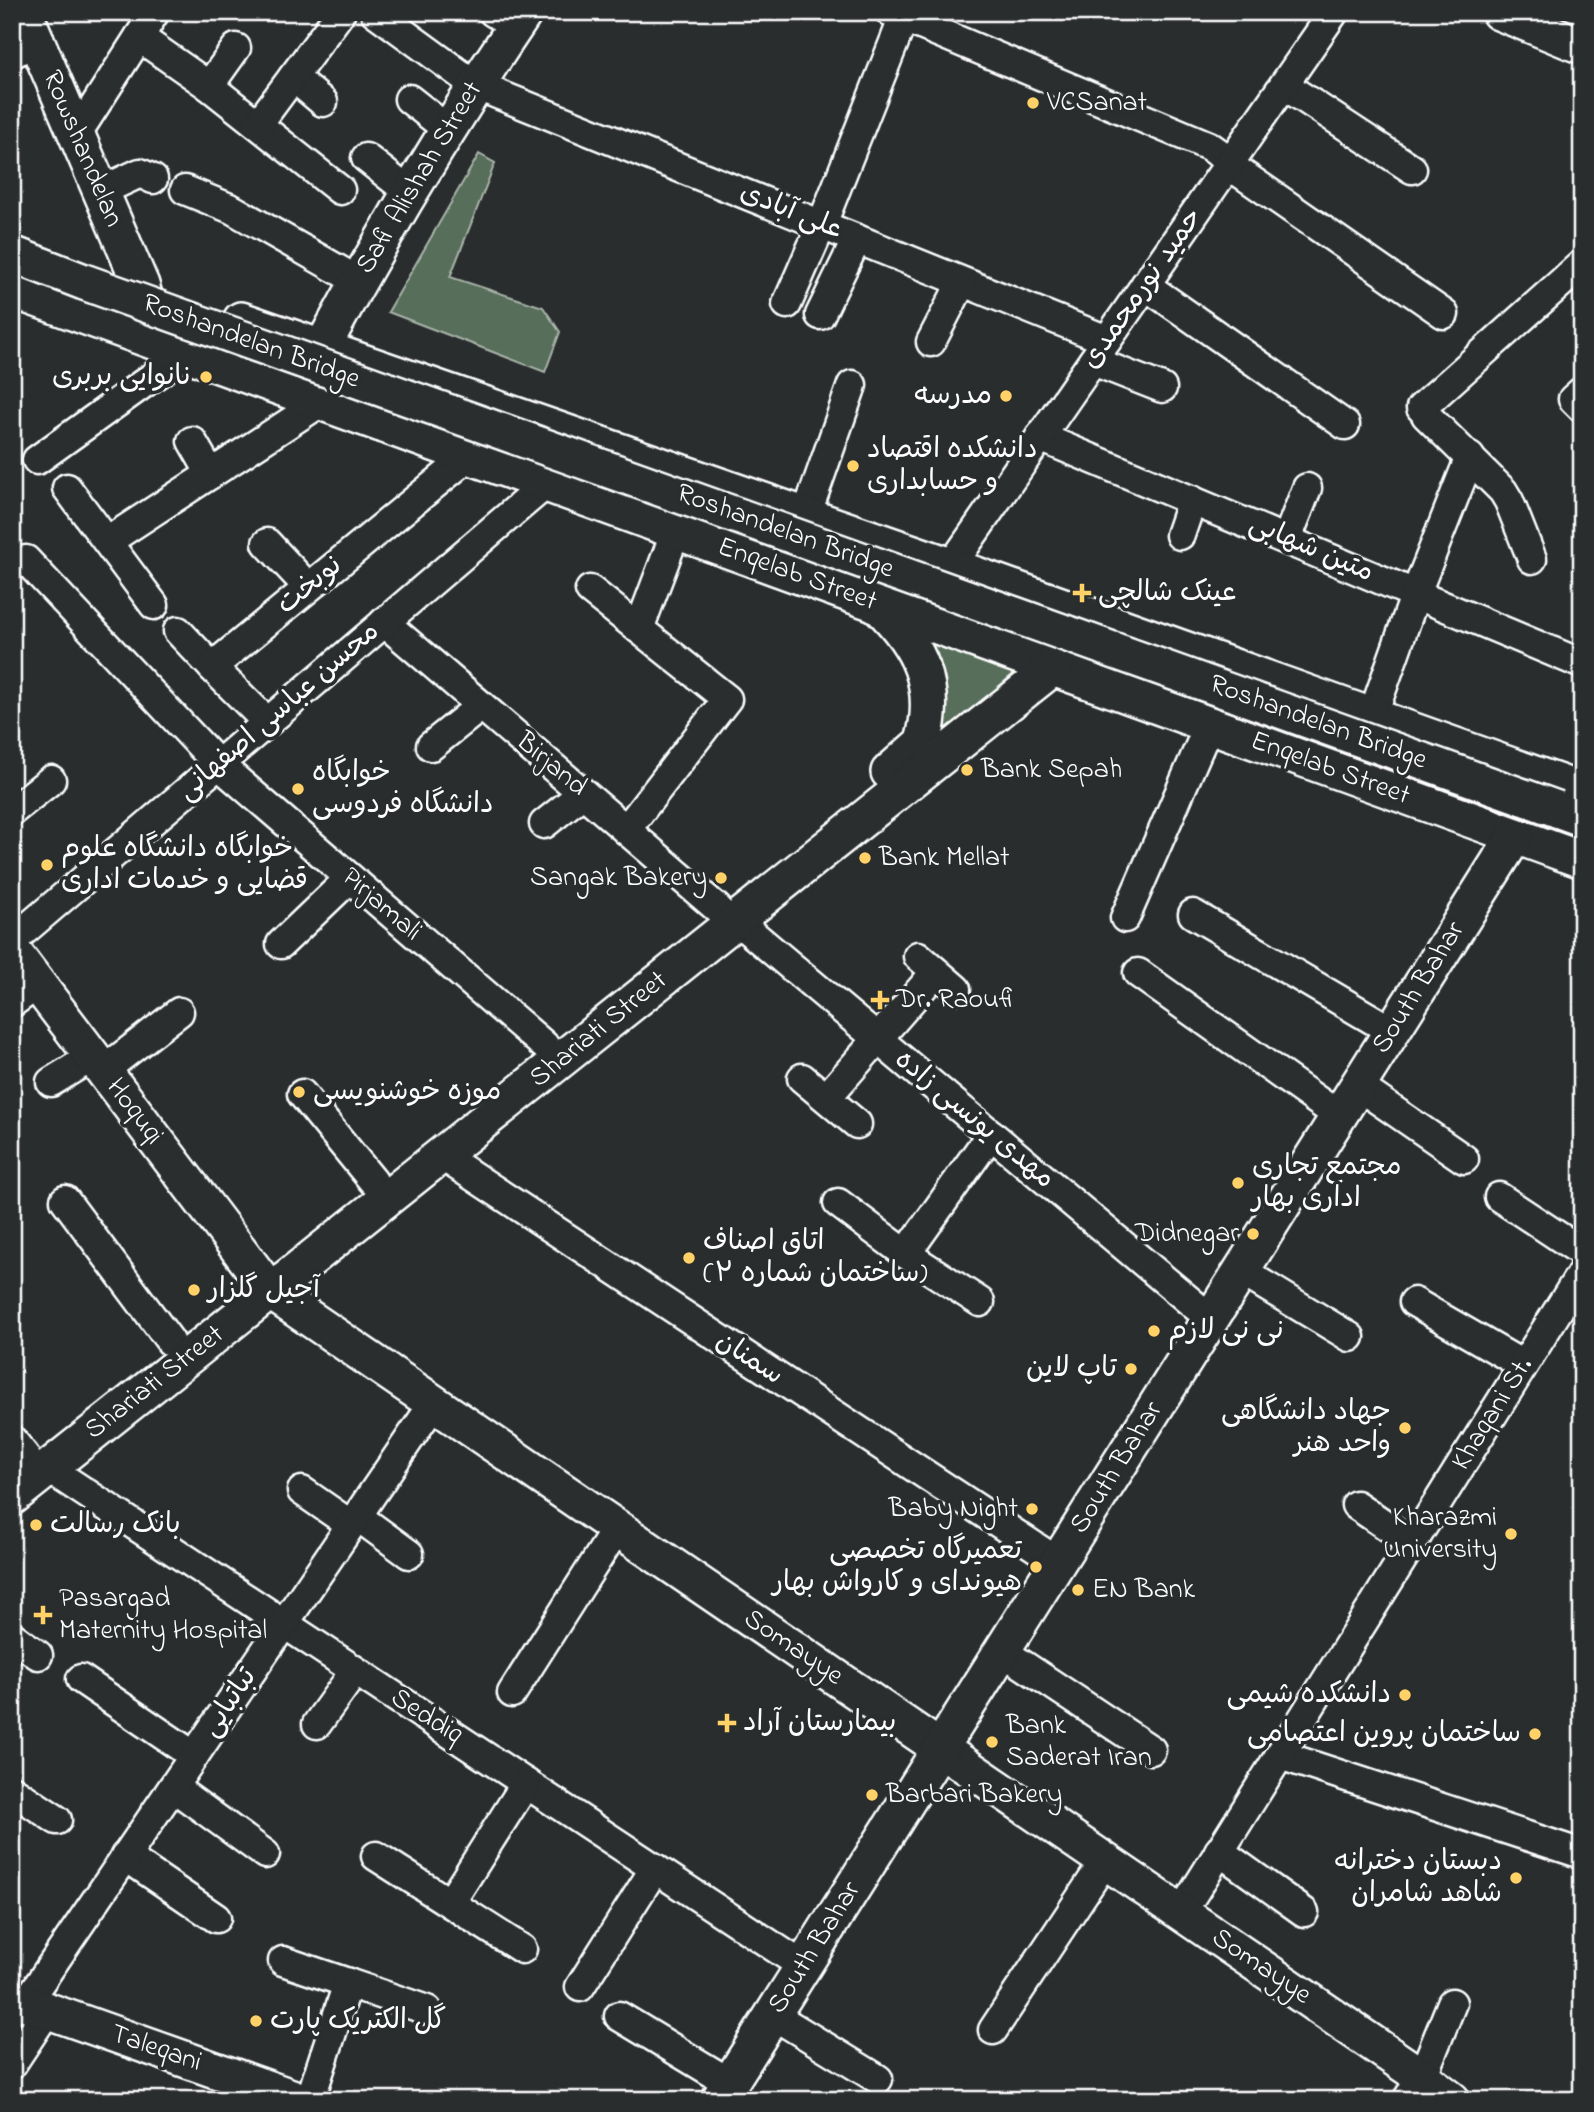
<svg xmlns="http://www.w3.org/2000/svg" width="1594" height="2112" font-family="'Indie Flower','Playpen Sans Arabic',sans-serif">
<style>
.green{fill:#576e5a;stroke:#abb6ac;stroke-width:2}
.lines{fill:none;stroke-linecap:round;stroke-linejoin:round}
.minor-casing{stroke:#fff;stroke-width:33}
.major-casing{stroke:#fff;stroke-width:40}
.minor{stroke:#2a2d2e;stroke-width:28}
.major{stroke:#2a2d2e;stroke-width:35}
.major-bridge-casing{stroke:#fff;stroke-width:40;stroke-linecap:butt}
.major-bridge{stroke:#2a2d2e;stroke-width:35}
.poi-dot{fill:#ffd166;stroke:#2a2d2e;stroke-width:2.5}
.labels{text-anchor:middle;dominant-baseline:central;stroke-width:7;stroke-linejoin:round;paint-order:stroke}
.poi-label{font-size:28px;fill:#fff;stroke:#2a2d2e;text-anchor:start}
.street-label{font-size:28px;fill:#fff;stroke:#2a2d2e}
</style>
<rect width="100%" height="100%" fill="#2a2d2e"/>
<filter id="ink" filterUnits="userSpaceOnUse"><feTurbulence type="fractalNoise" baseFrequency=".0143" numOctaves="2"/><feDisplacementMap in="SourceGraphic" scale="14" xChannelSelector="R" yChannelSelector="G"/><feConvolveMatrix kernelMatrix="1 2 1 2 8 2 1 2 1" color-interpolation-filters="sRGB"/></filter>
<g filter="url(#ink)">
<!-- green -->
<g class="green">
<polygon points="479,154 495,163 450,277 543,307 560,332 545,372 388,312"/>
<polygon points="909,625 1022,666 933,745"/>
</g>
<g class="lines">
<defs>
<g id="minor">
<polyline points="375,12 475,85 1107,340"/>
<polyline points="493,12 516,26"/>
<polyline points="890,12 1209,146 1223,156 1229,165 1444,314"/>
<polyline points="139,37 209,86 340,190"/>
<polyline points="12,54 36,40"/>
<polyline points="293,77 323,102"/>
<polyline points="1284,85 1412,169"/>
<polyline points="209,86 236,48"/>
<polyline points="409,99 447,129"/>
<polyline points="258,124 341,12"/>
<polyline points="76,135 155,12"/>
<polyline points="366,158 409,192"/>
<polyline points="185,190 232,209 358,281"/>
<polyline points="101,191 140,173 153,179"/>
<polyline points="1145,285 1345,425"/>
<polyline points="787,304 822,224 906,12"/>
<polyline points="820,315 857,239"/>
<polyline points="931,342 962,282"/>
<polyline points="1093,361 1162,388"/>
<polyline points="1582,391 1573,399 1582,408"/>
<polyline points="1421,408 1582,264"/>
<polyline points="1426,415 1503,491 1509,501 1532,559"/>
<polyline points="1040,437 1582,664"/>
<polyline points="192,441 211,474"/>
<polyline points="37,460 186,353"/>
<polyline points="67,488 154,605"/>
<polyline points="806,516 852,385"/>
<polyline points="1180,535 1192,500"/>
<polyline points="1287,539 1307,488"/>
<polyline points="108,541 321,402"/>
<polyline points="267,543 308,587"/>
<polyline points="26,560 218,764 544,1045"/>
<polyline points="951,566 1334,12"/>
<polyline points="590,590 727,699 626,830"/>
<polyline points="384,622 717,908"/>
<polyline points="639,629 676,531"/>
<polyline points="178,631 212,667"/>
<polyline points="1372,717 1416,593 1470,457"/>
<polyline points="267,722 212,667 469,456"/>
<polyline points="431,746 481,706"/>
<polyline points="12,811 51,780"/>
<polyline points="544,824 583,793"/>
<polyline points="1193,914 1392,1031"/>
<polyline points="1125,918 1209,725"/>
<polyline points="736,920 1211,1319"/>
<polyline points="12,941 546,484"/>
<polyline points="281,944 350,878"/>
<polyline points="918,956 956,989"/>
<polyline points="1138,973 1339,1116"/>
<polyline points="12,1003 38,984"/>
<polyline points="103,1071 179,1012"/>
<polyline points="802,1078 857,1124"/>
<polyline points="51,1082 92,1057"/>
<polyline points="1358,1086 1464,1159"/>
<polyline points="302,1094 373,1181"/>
<polyline points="827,1097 936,972"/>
<polyline points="441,1155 1058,1562"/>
<polyline points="1499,1197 1582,1252"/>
<polyline points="65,1200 170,1341"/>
<polyline points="838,1203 906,1254 980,1302"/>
<polyline points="906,1254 991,1134"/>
<polyline points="1241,1271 1350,1337"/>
<polyline points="1414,1302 1523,1365"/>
<polyline points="12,1440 25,1456"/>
<polyline points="48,1468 803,1966"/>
<polyline points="302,1491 351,1525"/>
<polyline points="1356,1505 1412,1543"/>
<polyline points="357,1516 409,1554"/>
<polyline points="12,1636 38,1655"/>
<polyline points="1002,1651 1151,1750"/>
<polyline points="81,1679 194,1756"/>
<polyline points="512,1693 617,1528"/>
<polyline points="317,1724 355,1671"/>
<polyline points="1280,1755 1582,1854"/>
<polyline points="173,1787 265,1854"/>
<polyline points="12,1790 57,1820"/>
<polyline points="1219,1851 1304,1912"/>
<polyline points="125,1856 216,1918"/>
<polyline points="376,1856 522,1949"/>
<polyline points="450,1903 526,1783"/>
<polyline points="1181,1913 1582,1272"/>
<polyline points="283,1961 348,1983"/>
<polyline points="580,1987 655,1868"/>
<polyline points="26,2003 434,1403"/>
<polyline points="773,2015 878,2079"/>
<polyline points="619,2016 730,2083"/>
<polyline points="993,2030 1105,1861"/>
<polyline points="12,2064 47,2011"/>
<polyline points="310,2100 348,1983 427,2010"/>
<polyline points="1407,2100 1422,2077 1452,2003"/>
</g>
<g id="major">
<polyline points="24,12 141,285 154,329"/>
<polyline points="1499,12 1582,46"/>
<polyline points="12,290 1582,860"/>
<polyline points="241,320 951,566 1582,791"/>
<path d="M322,348c62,-116 129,-227 203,-336"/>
<path d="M880,607c39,39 59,79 43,135l-34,30"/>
<polyline points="1557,809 1582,818"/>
<polyline points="12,950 271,1292 1422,2077 1452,2100"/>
<polyline points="12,1497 1054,667 1060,649"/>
<polyline points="12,1998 300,2100"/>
<polyline points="719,2100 1515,836"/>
</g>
</defs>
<!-- minor casing -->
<use href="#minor" class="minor-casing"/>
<!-- major casing -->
<use href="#major" class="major-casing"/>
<!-- minor -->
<use href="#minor" class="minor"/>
<!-- major -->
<use href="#major" class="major"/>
<defs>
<polyline id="major-bridge" points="12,254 84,282 1557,809"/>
</defs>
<!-- major-bridge casing -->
<use href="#major-bridge" class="major-bridge-casing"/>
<!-- major-bridge -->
<use href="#major-bridge" class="major-bridge"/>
</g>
</g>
<!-- markers -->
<g class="poi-dot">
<circle cx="1033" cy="103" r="7"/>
<circle cx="206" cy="377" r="7"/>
<circle cx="1006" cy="396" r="7"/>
<circle cx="853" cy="466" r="7"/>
<path d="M1078.5 582.5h7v7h7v7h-7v7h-7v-7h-7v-7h7z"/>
<circle cx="967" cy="770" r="7"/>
<circle cx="298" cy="789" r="7"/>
<circle cx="865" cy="858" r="7"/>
<circle cx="47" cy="865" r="7"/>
<circle cx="721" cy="878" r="7"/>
<path d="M876.5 989.5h7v7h7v7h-7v7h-7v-7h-7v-7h7z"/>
<circle cx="299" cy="1092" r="7"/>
<circle cx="1238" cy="1183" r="7"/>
<circle cx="1253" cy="1234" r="7"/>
<circle cx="689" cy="1258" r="7"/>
<circle cx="194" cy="1290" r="7"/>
<circle cx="1154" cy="1331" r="7"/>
<circle cx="1131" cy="1369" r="7"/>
<circle cx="1405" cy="1428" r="7"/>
<circle cx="1032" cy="1509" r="7"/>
<circle cx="36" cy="1525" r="7"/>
<circle cx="1511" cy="1534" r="7"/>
<circle cx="1036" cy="1567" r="7"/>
<circle cx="1078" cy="1590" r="7"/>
<path d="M39.5 1604.5h7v7h7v7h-7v7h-7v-7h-7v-7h7z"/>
<circle cx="1405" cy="1695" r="7"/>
<path d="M723.5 1712.5h7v7h7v7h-7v7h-7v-7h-7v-7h7z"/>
<circle cx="1535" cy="1734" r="7"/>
<circle cx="992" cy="1742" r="7"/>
<circle cx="872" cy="1795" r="7"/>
<circle cx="1516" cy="1878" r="7"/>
<circle cx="256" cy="2021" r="7"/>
</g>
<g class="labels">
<!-- poi labels -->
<g class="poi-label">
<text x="1047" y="103">VCSanat</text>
<text x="192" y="377" text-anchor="end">نانوایی بربری</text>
<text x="992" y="396" text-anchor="end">مدرسه</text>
<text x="867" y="450">دانشکده اقتصاد<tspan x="867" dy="32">و حسابداری</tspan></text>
<text x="1098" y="593">عينک شالچی</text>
<text x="981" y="770">Bank Sepah</text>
<text x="312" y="773">خوابگاه<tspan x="312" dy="32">دانشگاه فردوسی</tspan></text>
<text x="61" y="849">خوابگاه دانشگاه علوم<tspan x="61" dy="32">قضایی و خدمات اداری</tspan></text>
<text x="879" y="858">Bank Mellat</text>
<text x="707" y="878" text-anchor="end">Sangak Bakery</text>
<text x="896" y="1000">Dr. Raoufi</text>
<text x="313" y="1092">موزه خوشنویسی</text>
<text x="1252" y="1167">مجتمع تجاری<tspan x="1252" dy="32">اداری بهار</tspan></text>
<text x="1239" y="1234" text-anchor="end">Didnegar</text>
<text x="703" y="1242">اتاق اصناف<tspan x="703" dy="32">(ساختمان شماره ۲)</tspan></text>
<text x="208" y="1290">آجیل گلزار</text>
<text x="1168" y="1331">نی نی لازم</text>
<text x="1117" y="1369" text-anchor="end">تاپ لاین</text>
<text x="1391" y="1412" text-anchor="end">جهاد دانشگاهی<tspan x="1391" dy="32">واحد هنر</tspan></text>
<text x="1018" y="1509" text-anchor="end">Baby Night</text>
<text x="1497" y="1518" text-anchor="end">Kharazmi<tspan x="1497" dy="32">University</tspan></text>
<text x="50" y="1525">بانک رسالت</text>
<text x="1022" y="1551" text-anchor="end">تعمیرگاه تخصصی<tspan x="1022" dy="32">هیوندای و کارواش بهار</tspan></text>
<text x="1092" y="1590">EN Bank</text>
<text x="59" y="1599">Pasargad<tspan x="59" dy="32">Maternity Hospital</tspan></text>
<text x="1391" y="1695" text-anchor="end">دانشکده شیمی</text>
<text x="743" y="1723">بیمارستان آراد</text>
<text x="1006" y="1726">Bank<tspan x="1006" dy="32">Saderat Iran</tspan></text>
<text x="1521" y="1734" text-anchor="end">ساختمان پروین اعتصامی</text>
<text x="886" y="1795">Barbari Bakery</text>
<text x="1502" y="1862" text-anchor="end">دبستان دخترانه<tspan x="1502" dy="32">شاهد شامران</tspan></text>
<text x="270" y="2021">گل الکتریک پارت</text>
</g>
<!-- street labels -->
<g class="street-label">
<text transform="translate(82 149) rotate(67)">Rowshandelan</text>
<text transform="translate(420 178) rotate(-59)">Safi Alishah Street</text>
<text transform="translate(791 212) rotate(22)">علی آبادی</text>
<text transform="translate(1143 289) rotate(-55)">حمید نورمحمدی</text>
<text transform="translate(251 342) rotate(20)">Roshandelan Bridge</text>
<text transform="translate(785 532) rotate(20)">Roshandelan Bridge</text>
<text transform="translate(1311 549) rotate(23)">متین شهابی</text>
<text transform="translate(797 575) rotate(20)">Enqelab Street</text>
<text transform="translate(310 586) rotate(-39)">نوبخت</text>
<text transform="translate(279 712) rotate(-41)">محسن عباسی اصفهانی</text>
<text transform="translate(1318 723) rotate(20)">Roshandelan Bridge</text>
<text transform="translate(551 765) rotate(40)">Birjand</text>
<text transform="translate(1330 769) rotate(20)">Enqelab Street</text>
<text transform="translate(381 905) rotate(41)">Pirjamali</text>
<text transform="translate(1419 988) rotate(-58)">South Bahar</text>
<text transform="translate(599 1030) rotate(-39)">Shariati Street</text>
<text transform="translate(134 1112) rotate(53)">Hoquqi</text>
<text transform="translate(974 1120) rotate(40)">مهدی یونسی زاده</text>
<text transform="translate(749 1359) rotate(33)">سمنان</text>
<text transform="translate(155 1383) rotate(-38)">Shariati Street</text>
<text transform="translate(1493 1414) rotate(-58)">Khaqani St.</text>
<text transform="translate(1117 1468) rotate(-58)">South Bahar</text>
<text transform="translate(793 1648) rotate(34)">Somayye</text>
<text transform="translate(230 1703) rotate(-56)">تباتبایی</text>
<text transform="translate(426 1717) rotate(33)">Seddiq</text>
<text transform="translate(815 1948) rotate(-58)">South Bahar</text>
<text transform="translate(1261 1967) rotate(34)">Somayye</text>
<text transform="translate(156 2049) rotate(19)">Taleqani</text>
</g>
</g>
<!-- margin -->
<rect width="1594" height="2112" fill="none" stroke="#2a2d2e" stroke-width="42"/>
<rect x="21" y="21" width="1552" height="2070" fill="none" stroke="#fff" stroke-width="2.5" filter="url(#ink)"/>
</svg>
